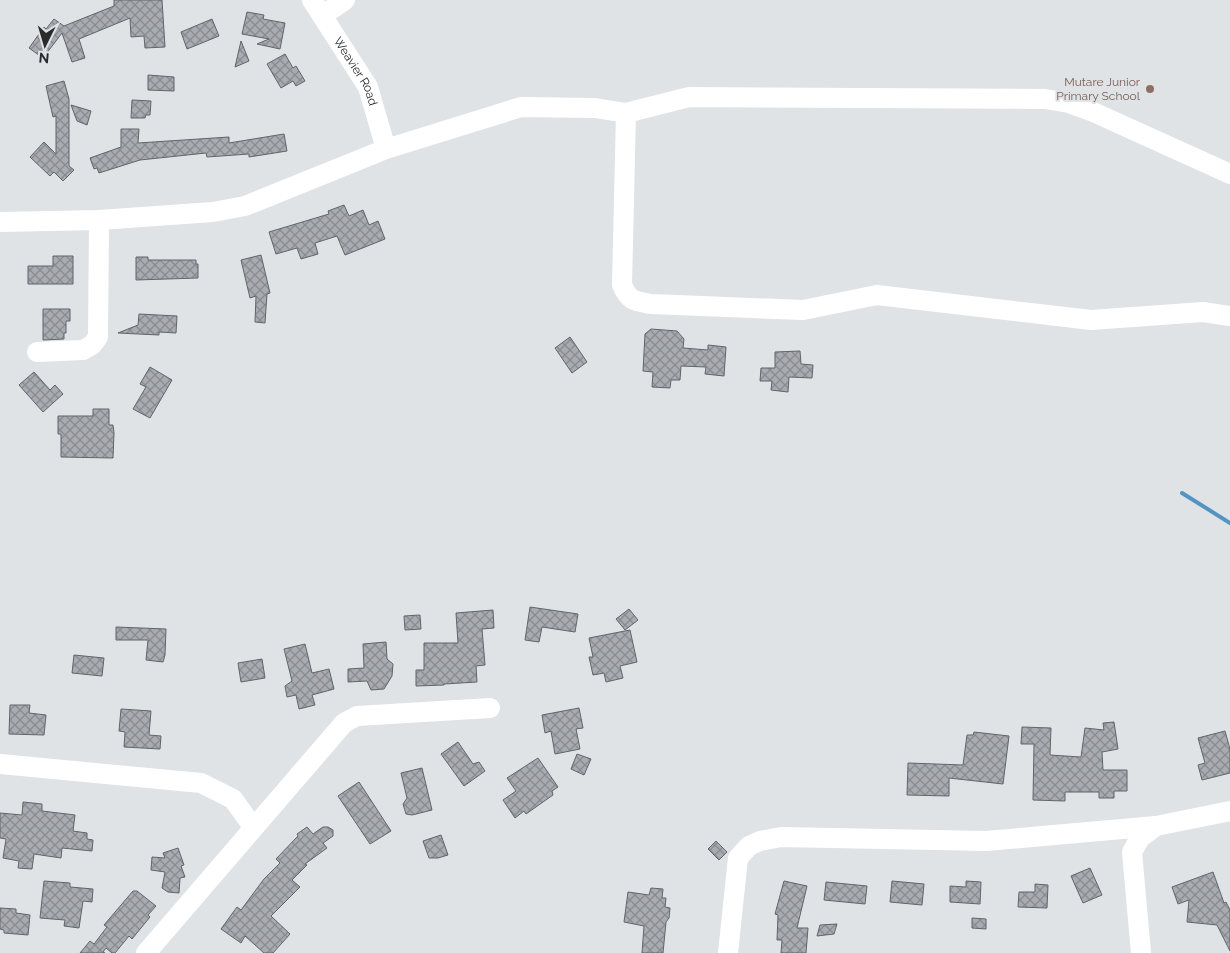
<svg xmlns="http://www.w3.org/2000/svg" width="1230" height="953" font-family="Raleway,sans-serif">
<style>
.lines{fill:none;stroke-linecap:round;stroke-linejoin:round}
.stream{stroke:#5394c3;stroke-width:4}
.building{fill:url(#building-cross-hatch);stroke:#616568}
.minor{stroke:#fff;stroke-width:20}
.education-dot{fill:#8d6e63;stroke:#dfe3e6;stroke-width:2}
.labels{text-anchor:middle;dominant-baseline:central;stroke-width:4;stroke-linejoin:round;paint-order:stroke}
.street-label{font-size:12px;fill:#2a2b2d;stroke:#dfe3e6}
.education-label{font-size:12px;fill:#785e54;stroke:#dfe3e6;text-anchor:end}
</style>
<defs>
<pattern id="building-cross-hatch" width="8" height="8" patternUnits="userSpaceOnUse" patternTransform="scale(1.25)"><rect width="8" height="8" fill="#a8abaf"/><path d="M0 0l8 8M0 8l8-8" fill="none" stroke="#898b8f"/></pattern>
</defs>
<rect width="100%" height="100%" fill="#dfe3e6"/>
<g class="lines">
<!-- stream -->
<polyline class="stream" points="1182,493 1230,523"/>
</g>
<!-- building -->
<g class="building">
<polygon points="114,0 162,0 165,47 145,48 144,36 131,37 130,18 79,39 85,58 72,62 62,33 43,58 29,48 44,27 46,29 54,19 64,26 114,6"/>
<polygon points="247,12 264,15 263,19 285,23 280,49 257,44 269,39 242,34"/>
<polygon points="212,19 219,36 187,49 181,32"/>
<polygon points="241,41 249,61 235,67"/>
<polygon points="285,54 293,68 296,66 305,81 296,86 293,81 281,88 267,64"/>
<polygon points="148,75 174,77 174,91 148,90"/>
<polygon points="64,81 69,99 69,166 74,170 63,181 54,172 50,176 30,157 44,142 56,154 56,116 53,117 46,86"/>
<polygon points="132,100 151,101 150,115 146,115 145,118 131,118"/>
<polygon points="71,105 91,111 87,125 77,121"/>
<polygon points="121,129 139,129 138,143 229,137 229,143 284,134 287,151 249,157 249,154 207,157 206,153 140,160 99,173 97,168 94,169 90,158 121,147"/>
<polygon points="344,205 349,216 363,210 369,225 378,221 385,239 345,255 337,236 315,243 318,254 301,259 297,248 276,254 269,232 329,214 328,211"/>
<polygon points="261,255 270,293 267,294 265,323 255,322 256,296 250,298 241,260"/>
<polygon points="53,256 73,256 73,284 28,284 28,266 53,266"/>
<polygon points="136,257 148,257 148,260 196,260 196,264 198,264 198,278 136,280"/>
<polygon points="43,309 70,309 70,321 66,321 66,333 64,333 64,339 43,340"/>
<polygon points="139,314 177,316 176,333 159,332 159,335 118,333 138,325"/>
<polygon points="651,329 677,331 684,339 683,348 708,350 708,345 726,347 724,376 705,374 706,367 681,366 680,380 671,380 670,388 652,387 653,372 643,371 645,334"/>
<polygon points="570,337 587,362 572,373 555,348"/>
<polygon points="800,351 801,364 813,365 812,378 789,377 788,392 771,390 772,381 760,381 761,368 775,368 775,352"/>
<polygon points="150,367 172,380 150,418 133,409 146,387 140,384"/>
<polygon points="34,372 50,390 55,385 63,394 43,412 19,385"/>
<polygon points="93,409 109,409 109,425 113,425 114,433 113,458 61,457 61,434 58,434 58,416 93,416"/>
<polygon points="530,607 578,614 575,632 542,627 539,642 525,640"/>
<polygon points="629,609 638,620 625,630 616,619"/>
<polygon points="493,610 494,628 482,629 485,665 476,666 477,682 444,684 444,685 416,686 416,670 424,670 424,643 458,643 456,613"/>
<polygon points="420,615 421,629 405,630 404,616"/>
<polygon points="116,627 166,629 165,655 163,662 146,660 148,640 116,640"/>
<polygon points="630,630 637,662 620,666 623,678 606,682 604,673 593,675 589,657 593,657 589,638"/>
<polygon points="386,642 387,659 393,664 392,676 384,689 371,690 367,681 348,682 348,669 364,668 363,644"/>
<polygon points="305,644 312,673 329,669 334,689 312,695 315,705 299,709 296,695 287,697 285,686 292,681 284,649"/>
<polygon points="74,655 104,658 102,676 72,673"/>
<polygon points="262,659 265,678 241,682 238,663"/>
<polygon points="10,705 30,705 29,713 46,715 44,735 9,734"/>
<polygon points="579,708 583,728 576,729 580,749 555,754 551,731 545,733 542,715"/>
<polygon points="121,709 151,711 149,735 161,736 160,749 124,747 125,732 119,731"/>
<polygon points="1114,722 1118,749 1102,752 1103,770 1127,770 1127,791 1114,791 1114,798 1099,798 1099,792 1065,792 1065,801 1033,800 1034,744 1021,744 1022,727 1051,728 1050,755 1081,757 1085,728 1104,730 1103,723"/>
<polygon points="1225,731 1230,749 1230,773 1202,780 1198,765 1205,763 1198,738"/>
<polygon points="974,732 1009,736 1003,784 949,778 949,796 907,795 908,763 963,765 967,735 973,735"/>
<polygon points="458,742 473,764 479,762 485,771 464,786 441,754"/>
<polygon points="577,754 591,759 584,775 571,769"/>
<polygon points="538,758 558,787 552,791 553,795 543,802 526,814 524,811 515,818 503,800 516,791 507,778"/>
<polygon points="422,768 432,810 412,815 406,814 403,804 407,798 401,773"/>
<polygon points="359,782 391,831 370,844 338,796"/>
<polygon points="23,802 42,804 42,811 75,815 73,831 87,833 87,839 93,840 92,851 62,848 61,858 34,854 32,869 18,868 19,861 3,858 6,839 0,838 0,813 22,815"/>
<polygon points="307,827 313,834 323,827 328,827 333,830 333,836 323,843 327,848 305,864 307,865 292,880 300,887 271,916 290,934 273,953 264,953 245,936 241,943 221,929 237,907 241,910 264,879 280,863 276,859 298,836 297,834"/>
<polygon points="441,835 448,855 438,858 429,858 423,841"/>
<polygon points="716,841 727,852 719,860 708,849"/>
<polygon points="178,848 184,865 181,866 185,877 180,878 179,893 168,892 162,888 165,872 151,870 152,857 165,858 163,853"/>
<polygon points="1090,868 1102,895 1083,903 1071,876"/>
<polygon points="1213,872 1224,903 1226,902 1230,910 1230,951 1217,925 1187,922 1189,900 1178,904 1172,887"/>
<polygon points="44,881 70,883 70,887 93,889 92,902 83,901 79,928 64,926 65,920 40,918"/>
<polygon points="784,881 807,886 797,928 808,928 806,953 781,953 782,940 777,940 778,915 775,914"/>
<polygon points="892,881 924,884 922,905 890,902"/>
<polygon points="966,881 981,882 980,904 950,902 950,886 966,887"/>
<polygon points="826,882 867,886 865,904 824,900"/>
<polygon points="1035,884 1048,885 1047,908 1018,907 1019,892 1035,892"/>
<polygon points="651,888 663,889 662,898 666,898 665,907 670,908 669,918 666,922 663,953 642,953 644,926 624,922 628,892 649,895"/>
<polygon points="133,891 137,891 156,906 148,915 150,917 132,939 129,936 115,953 112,953 106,948 103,952 105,953 80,953 90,941 94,944 107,927 104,925"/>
<polygon points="0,908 16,909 16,913 30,915 28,935 4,933 4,930 0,929"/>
<polygon points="972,918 986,919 986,929 972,928"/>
<polygon points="837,924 834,934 817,936 820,925"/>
</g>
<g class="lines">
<!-- minor -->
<g class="minor">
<path id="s1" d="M312,0l56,87 18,62"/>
<polyline points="322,16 345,0"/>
<path d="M626,113l-4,172c7,16 12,16 29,19l152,6 74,-15 214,25 112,-8 27,4"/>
<polyline points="0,222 99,220 213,212 245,206 386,149 521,107 595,108 626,113 689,97 1045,99 1069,103 1091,111 1230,174"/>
<polyline points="37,352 83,350 92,345 98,337 99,220"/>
<polyline points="0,764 201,783 233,799 253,827"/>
<polyline points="146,953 344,723 357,716 490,708"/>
<polyline points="728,953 738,858 749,846 760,841 781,837 986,841 1156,826"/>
<polyline points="1141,953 1132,852 1140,838 1156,826 1230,811"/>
</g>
</g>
<!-- markers -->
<circle class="education-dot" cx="1150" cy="89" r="5"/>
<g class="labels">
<!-- street labels -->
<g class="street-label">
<text stroke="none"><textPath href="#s1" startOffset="84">Weavier Road</textPath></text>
</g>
<!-- education labels -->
<g class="education-label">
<text x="1140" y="82">Mutare Junior<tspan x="1140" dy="14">Primary School</tspan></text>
</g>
</g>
<!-- north arrow -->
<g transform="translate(45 45) rotate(185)" stroke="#dfe3e6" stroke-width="4" paint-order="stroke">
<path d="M0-4L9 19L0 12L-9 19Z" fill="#2a2b2d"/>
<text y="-8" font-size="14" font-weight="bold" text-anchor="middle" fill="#2a2b2d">N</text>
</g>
</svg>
